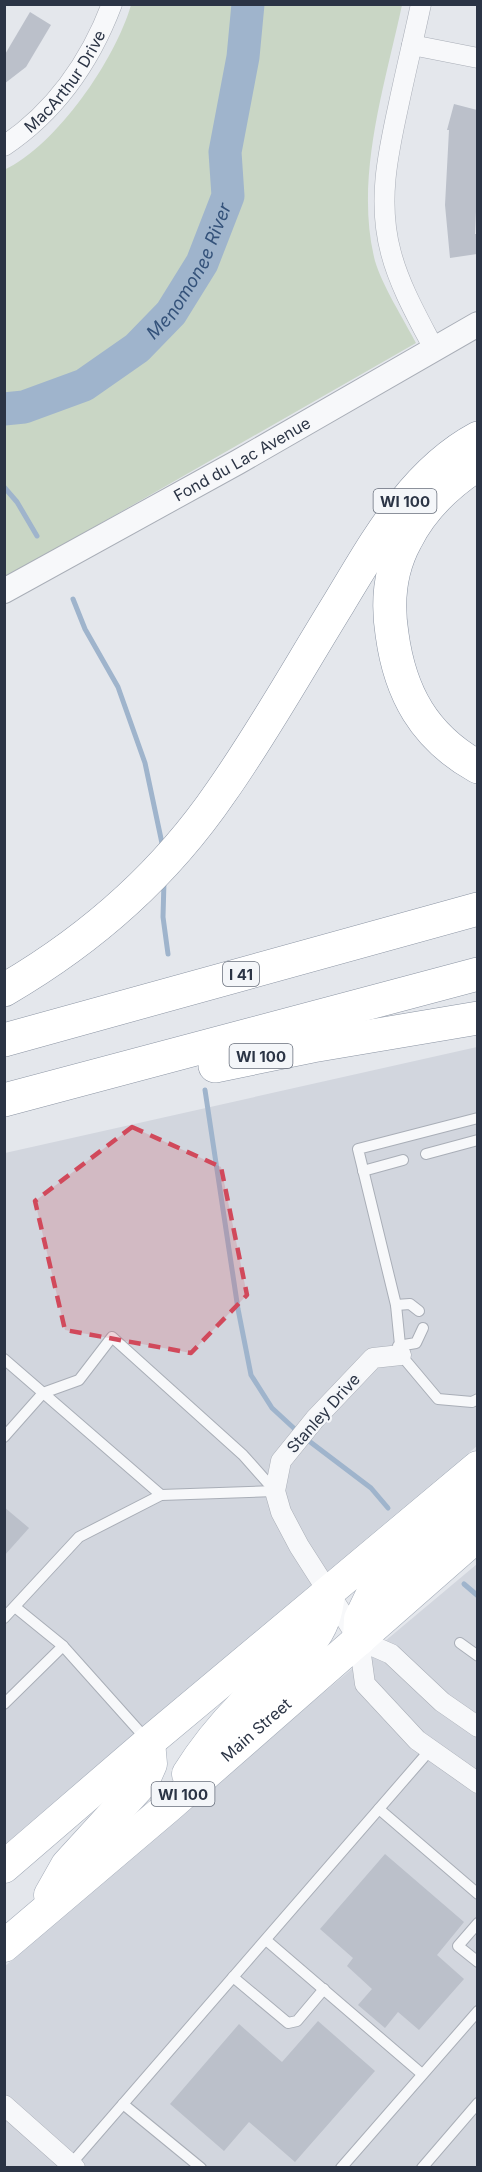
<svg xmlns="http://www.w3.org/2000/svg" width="482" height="2172" font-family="Inter,sans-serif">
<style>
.built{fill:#d2d6de}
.green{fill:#c9d6c5}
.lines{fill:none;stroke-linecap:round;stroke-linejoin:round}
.stream{stroke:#9fb4cc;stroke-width:5}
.river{stroke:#9fb4cc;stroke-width:33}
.building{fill:#bbc0ca}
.service-casing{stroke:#a9aeb7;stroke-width:12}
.minor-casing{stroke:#a9aeb7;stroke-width:21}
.tertiary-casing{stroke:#a9aeb7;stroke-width:26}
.primary-casing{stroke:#a3abb8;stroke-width:33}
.motorway-casing{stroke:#8b94a3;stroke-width:34}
.service{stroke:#f7f8fa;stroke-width:10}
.minor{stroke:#f7f8fa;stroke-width:20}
.tertiary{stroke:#f7f8fa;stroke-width:24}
.primary{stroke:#fff;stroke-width:32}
.motorway{stroke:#fff;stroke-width:33}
.marked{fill:#d1495b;fill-opacity:0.2;stroke:#d1495b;stroke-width:4.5;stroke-dasharray:12 8;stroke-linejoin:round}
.labels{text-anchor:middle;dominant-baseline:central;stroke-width:4.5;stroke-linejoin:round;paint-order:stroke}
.shield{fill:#f4f6f9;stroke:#676e7b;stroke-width:1.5}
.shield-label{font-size:15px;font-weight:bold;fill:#2b3445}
.street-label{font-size:16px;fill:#2b3445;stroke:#f4f6f9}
.water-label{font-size:18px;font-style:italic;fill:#34527a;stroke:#f4f6f9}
</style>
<rect width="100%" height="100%" fill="#e4e7ec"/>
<!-- built -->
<g class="built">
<polygon points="477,1047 477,1446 170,1703 5,1845 5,1153"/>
<polygon points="477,1564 477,2167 5,2167 4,1967 316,1699"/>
</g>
<!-- green -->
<path class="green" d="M131,5h271c-17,80 -48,174 -27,256 7,24 29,59 41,82l-411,235 -1,-408c53,-25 111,-110 127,-165z"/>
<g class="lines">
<!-- stream -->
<g class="stream">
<polyline points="4,487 17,502 37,536"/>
<polyline points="73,599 85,629 118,687 145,763 163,848"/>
<polyline points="164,881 163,917 168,954"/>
<polyline points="205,1090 238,1309 251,1375 272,1408 298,1432"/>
<polyline points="305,1438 371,1488 388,1508"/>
<polyline points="464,1584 478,1596"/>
</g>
<!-- river -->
<path class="river" id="s1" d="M4,409l20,-2 60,-22 53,-37 34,-35 31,-50 26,-67 -3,-44 18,-95 5,-53"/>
</g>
<!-- building -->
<g class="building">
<polygon points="30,12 51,25 26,67 4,84 4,56"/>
<polygon points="454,104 477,110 477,189 475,234 477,234 477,254 450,258 445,205 449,130 447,130"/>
<polygon points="4,1507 29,1528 4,1556"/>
<polygon points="385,1854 464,1922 437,1955 464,1979 419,2030 398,2012 385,2028 358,2005 372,1989 347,1966 353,1958 320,1929"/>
<polygon points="318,2021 375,2071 295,2162 249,2122 224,2151 170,2104 239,2024 282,2062"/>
</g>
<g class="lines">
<defs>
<g id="service">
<polyline points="478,1118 358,1149 396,1305 401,1355 438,1399 472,1402 478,1399"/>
<polyline points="426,1154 478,1140"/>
<polyline points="363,1171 403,1160"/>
<polyline points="396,1305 410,1304 419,1311"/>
<polyline points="398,1346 416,1343 423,1328"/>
<polyline points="4,1359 161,1495 275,1491"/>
<polyline points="4,1437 43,1393 79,1380 112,1337 243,1455 275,1491"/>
<polyline points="15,1607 63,1646"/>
<polyline points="4,1618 79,1537 161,1495"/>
<polyline points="460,1643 478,1656"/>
<polyline points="4,1704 63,1646 148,1741"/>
<polyline points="379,1809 478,1894"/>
<polyline points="478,1923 458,1946 478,1962"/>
<polyline points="266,1940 422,2074"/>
<polyline points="233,1977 288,2023 297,2021 324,1989"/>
<polyline points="123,2104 201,2168"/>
<polyline points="71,2164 430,1750"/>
<polyline points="341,2168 478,2011"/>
<polyline points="422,2168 478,2103"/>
</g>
<g id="minor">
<path d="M421,4c-7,33 -15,66 -22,99 -11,50 -22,99 -8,150 9,34 27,65 43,96"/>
<polyline points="412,45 478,58"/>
<path id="s2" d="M4,146c52,-35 86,-84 108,-142"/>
<polyline points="401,1355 373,1358 315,1419 281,1461 275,1491 281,1512 299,1546 359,1640 365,1684 417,1740 478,1783"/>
<polyline points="359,1640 391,1654 442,1702 478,1727"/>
<polyline points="4,2105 75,2168"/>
</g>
<g id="tertiary">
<path id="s3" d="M4,591l234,-129 240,-138"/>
</g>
<g id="primary">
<polyline points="359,1640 360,1619 372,1594 478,1499"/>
<path d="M188,1774c32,-52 75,-90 121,-130 14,-17 18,-31 20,-52"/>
<polyline points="4,1867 149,1742 478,1467"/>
<polyline points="50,1895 67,1865 143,1782 151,1764 149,1742"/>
<path id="s4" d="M4,1946l165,-140 309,-271"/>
</g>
<g id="motorway">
<path d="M478,464c-31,20 -56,44 -72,76 -16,29 -19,62 -14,94 8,59 32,103 86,133"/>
<path d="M4,990c86,-50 161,-116 217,-198 43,-61 79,-126 118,-189 37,-61 74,-130 139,-165"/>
<polyline points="4,1040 478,909"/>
<polyline points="215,1066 312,1046 478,1018"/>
<polyline points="4,1100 478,974"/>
</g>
</defs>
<!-- service casing -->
<use href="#service" class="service-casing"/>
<!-- minor casing -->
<use href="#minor" class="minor-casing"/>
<!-- tertiary casing -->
<use href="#tertiary" class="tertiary-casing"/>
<!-- primary casing -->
<use href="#primary" class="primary-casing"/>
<!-- motorway casing -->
<use href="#motorway" class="motorway-casing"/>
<!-- service -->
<use href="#service" class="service"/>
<!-- minor -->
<use href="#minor" class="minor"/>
<!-- tertiary -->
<use href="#tertiary" class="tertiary"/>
<!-- primary -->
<use href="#primary" class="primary"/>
<!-- motorway -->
<use href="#motorway" class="motorway"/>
</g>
<!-- marked area -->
<path class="marked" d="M132,1127l89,40 26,128 -56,58 -126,-23 -30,-129z"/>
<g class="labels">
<!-- shield labels -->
<g class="shield">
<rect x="373.5" y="489" width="63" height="24" rx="4.5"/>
<rect x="223" y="962" width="36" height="24" rx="4.5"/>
<rect x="229.5" y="1044" width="63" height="24" rx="4.5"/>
<rect x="151.5" y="1782" width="63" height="24" rx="4.5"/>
</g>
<g class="shield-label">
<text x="405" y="501">WI 100</text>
<text x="241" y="974">I 41</text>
<text x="261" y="1056">WI 100</text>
<text x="183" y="1794">WI 100</text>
</g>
<!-- street labels -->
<g class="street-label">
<text stroke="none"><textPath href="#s2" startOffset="90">MacArthur Drive</textPath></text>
<text stroke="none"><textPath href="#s3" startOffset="272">Fond du Lac Avenue</textPath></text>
<text transform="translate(323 1413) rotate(-48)">Stanley Drive</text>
<text stroke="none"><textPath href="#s4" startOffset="332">Main Street</textPath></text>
</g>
<!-- water labels -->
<g class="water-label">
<text stroke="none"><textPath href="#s1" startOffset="243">Menomonee River</textPath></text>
</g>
</g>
<!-- border -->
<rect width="482" height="2172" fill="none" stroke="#2b3445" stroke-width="12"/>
</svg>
